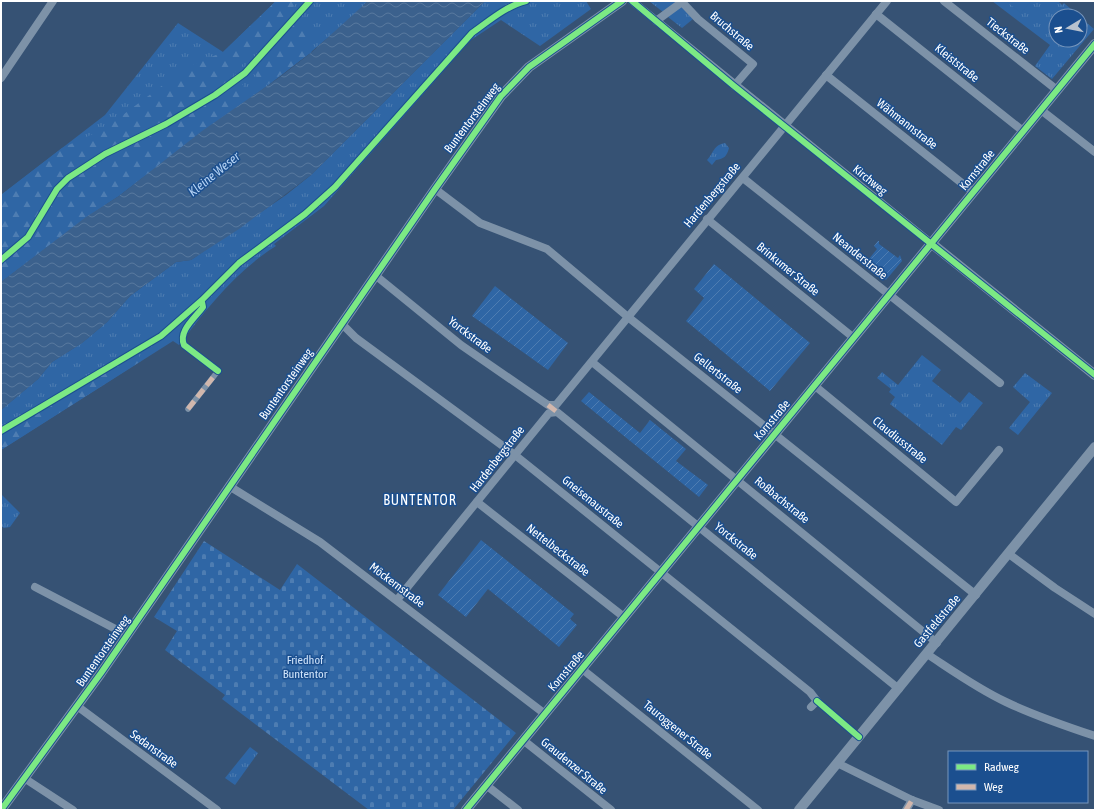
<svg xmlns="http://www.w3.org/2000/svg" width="1096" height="811" font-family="'Asap Condensed',sans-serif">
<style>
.grass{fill:url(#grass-tufts)}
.forest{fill:url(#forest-firs)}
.cemetery{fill:url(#cemetery-stones)}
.garden{fill:url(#garden-furrows)}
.pitch{fill:#2f66a5}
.water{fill:url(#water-waves)}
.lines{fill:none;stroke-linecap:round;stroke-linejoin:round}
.pedestrian{stroke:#7d92a8;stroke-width:5.5}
.minor{stroke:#7d92a8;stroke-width:8}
.tertiary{stroke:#7d92a8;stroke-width:10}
.tram{stroke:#7e92a7;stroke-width:1}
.quiet{stroke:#d1b7ad;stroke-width:5;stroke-dasharray:10 5;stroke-linecap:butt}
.cycleway-casing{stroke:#1b4f8f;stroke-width:8}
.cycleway{stroke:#7ce984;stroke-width:6}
.labels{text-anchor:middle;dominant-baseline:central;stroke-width:3;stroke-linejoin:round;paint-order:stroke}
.street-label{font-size:12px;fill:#fff;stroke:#1b4f8f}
.park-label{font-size:12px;fill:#cfe3fa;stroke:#1b4f8f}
.water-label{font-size:13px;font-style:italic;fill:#b5d3f5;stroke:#1b4f8f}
.quarter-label{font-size:14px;letter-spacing:1px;fill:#fff;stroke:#1b4f8f}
</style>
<defs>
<pattern id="grass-tufts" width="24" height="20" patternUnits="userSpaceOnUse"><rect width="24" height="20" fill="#2f66a5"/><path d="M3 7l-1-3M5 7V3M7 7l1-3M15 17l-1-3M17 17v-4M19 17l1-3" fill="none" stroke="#4e7db2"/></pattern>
<pattern id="forest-firs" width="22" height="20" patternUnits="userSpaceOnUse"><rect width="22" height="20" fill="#2f66a5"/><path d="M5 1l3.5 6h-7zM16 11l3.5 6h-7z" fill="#4e7db2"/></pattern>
<pattern id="cemetery-stones" width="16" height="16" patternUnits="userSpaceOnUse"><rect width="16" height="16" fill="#2f66a5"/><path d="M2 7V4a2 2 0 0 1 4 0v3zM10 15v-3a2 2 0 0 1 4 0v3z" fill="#4e7db2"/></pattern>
<pattern id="garden-furrows" width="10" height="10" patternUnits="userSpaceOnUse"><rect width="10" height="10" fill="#2f66a5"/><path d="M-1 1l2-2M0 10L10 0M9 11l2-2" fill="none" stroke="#4e7db2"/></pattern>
<pattern id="water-waves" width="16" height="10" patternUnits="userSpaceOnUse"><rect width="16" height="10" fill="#3b618d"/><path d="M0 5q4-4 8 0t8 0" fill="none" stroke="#58799e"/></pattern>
</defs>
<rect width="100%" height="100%" fill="#365274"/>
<!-- grass -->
<g class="grass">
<path d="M276,1h92c-45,45 -97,82 -148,120 -73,54 -147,106 -219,161v-87l104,-80 73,-92 45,29z"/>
<path d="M485,1h101l5,8 -51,37 -39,-26 -30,20 -147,166 -50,38 2,2c-40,25 -69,62 -97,99l-6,-4 -172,109v-40l37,-31 14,-17 30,-19 25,-21 23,-26 46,-34 15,-2 95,-65 25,-20z"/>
<polygon points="649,1 677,1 663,12"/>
<polygon points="992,1 1058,1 1062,5 1064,3 1079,16 1056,16 1056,40 1080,40 1080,17 1094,29 1052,79 1035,66 1050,45"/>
<polygon points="681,6 693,19 682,28 668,17"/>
<path d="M725,143l4,5c-2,8 -5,11 -13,12l-4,5 -5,-5c7,-7 6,-15 18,-17z"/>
<polygon points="922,355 941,370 932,381 960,403 969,392 983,403 961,430 956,427 942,445 890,404 895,397 889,392 891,389 877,378 882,372 898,385"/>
<polygon points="1025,373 1052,393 1018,435 1009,428 1030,402 1013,387"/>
<polygon points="1,494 20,513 10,527 4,528 1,526"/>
<polygon points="250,747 258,753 235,785 225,778"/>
</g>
<!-- forest -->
<g class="forest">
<polygon points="276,1 297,1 279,26 233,74 248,91 261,81 249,69 297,16 305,28 318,32 305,44 312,52 202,131 119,196 86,217 1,282 1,195 62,148 104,129 187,67 223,52"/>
<polygon points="138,354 141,361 1,450 1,435"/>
</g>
<!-- cemetery -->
<polygon class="cemetery" points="204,541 280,590 297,564 516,733 453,810 369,810 222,699 225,695 165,650 177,631 154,617"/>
<!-- garden -->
<g class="garden">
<polygon points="878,241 879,241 879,244 898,258 900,255 902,261 886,280 864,265 877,249 874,246"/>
<polygon points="714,264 810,343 770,391 686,321 704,298 694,289"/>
<polygon points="495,286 568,343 548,370 472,316"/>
<polygon points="589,392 640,433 650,420 686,449 676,461 708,485 699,497 581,401"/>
<polygon points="481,540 574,614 570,619 577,625 559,647 488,589 466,617 438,595"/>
</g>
<!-- pitch -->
<polygon class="pitch" points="1006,1 1031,1 1021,13"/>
<!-- water -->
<polygon class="water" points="368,1 485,1 311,175 239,229 191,260 176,262 130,296 107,322 82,343 52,362 38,379 1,410 1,282 86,217 119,196 202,131 280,77 312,52"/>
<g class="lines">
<!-- pedestrian -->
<polyline class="pedestrian" points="188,409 218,371"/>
<!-- minor -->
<g class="minor">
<polyline points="632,1 931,243"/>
<polyline points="944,1 1057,90"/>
<polyline points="876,14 1023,131"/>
<polyline points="656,21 682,2 698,19 753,64 734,86"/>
<polyline points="826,75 973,192"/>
<polyline points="1,78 53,1"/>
<polyline points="1041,110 1095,152"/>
<polyline points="743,178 1000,383"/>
<polyline points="435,189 480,223 547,249 628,317 976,595"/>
<polyline points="707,219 854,338"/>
<polyline points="375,275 461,345 548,405 556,405 887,1"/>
<polyline points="342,324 356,338 515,455 810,692 817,701 811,707"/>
<polyline points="592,362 937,643"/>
<polyline points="815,386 956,502 999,450"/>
<polyline points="229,486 320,542 545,714"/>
<polyline points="477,502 624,617"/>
<polyline points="1009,554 1055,588 1095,614"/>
<polyline points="35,587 127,635"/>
<polyline points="397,600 549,413 557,412 899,689"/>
<path d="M927,654c26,17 51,35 79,48 29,14 59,24 89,34"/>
<polyline points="582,669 758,810"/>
<polyline points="77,706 217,810"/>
<polyline points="523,740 611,810"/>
<polyline points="837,763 912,800 939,810"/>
<polyline points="24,778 73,810"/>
<polyline points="486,785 518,810"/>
<polyline points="906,810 912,800"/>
</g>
<!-- tertiary -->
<g class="tertiary">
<polyline points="931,243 1095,375"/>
<polyline points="1,810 101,673 435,189 501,96 529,67 622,1"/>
<polyline points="466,810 1095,44"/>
<polyline points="799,810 1095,447"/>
</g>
<!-- tram -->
<polyline class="tram" points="4,810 101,676 243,469 500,101 529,69 625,1"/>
<!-- quiet -->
<g class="quiet">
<polyline points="548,405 557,412"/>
<polyline points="188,409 218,371 215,369"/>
<polyline points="906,810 912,800"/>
</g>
<defs>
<g id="cycleway">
<polyline points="632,1 734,86 1095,375"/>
<polyline points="1,260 28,237 57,189 68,178 105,154 166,124 215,95 245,73 310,1"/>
<path d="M202,302l1,5c-8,11 -25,24 -19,38l34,26"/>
<path d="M1,431l160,-95 41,-36 37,-37 66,-49 30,-27 137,-154c17,-12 34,-27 54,-32"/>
<polyline points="817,701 859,737"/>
<polyline points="1,810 101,673 435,189 501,96 529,67 622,1"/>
<polyline points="466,810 1095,44"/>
</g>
</defs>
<!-- cycleway casing -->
<use href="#cycleway" class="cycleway-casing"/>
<!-- cycleway -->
<use href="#cycleway" class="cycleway"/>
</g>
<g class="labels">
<!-- street labels -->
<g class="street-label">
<text transform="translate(732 31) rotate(40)">Bruchstraße</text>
<text transform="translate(1008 36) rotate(38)">Tieckstraße</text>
<text transform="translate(957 63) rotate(39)">Kleiststraße</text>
<text transform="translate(472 118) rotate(-53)">Buntentorsteinweg</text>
<text transform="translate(907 124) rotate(38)">Wähmannstraße</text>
<text transform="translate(977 170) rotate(-51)">Kornstraße</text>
<text transform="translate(870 180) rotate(39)">Kirchweg</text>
<text transform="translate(712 195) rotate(-50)">Hardenbergstraße</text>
<text transform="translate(860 256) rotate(39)">Neanderstraße</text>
<text transform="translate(788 269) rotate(39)">Brinkumer Straße</text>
<text transform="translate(470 335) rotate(37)">Yorckstraße</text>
<text transform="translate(718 373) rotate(38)">Gellertstraße</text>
<text transform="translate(286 384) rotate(-55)">Buntentorsteinweg</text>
<text transform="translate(772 420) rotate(-50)">Kornstraße</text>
<text transform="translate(900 440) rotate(39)">Claudiusstraße</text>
<text transform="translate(497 459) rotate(-52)">Hardenbergstraße</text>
<text transform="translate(782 500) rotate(39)">Roßbachstraße</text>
<text transform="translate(593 502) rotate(39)">Gneisenaustraße</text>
<text transform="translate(736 541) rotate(39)">Yorckstraße</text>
<text transform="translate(558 550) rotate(38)">Nettelbeckstraße</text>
<text transform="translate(397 585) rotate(37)">Möckernstraße</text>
<text transform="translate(937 621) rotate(-50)">Gastfeldstraße</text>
<text transform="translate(103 651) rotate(-55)">Buntentorsteinweg</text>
<text transform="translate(566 671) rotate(-50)">Kornstraße</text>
<text transform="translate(678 730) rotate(39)">Tauroggener Straße</text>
<text transform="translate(154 749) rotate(36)">Sedanstraße</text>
<text transform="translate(574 766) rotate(39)">Graudenzer Straße</text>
</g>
<!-- park labels -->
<g class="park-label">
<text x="305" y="660">Friedhof<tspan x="305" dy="14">Buntentor</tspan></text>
</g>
<!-- water labels -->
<g class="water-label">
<text transform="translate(214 174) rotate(-39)">Kleine Weser</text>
</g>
<!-- quarter labels -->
<g class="quarter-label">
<text x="420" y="500">BUNTENTOR</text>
</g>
</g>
<!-- border -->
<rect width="1096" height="811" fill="none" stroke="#ffffff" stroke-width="4"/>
<!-- legend -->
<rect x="948" y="751" width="140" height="52" fill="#1b4f8f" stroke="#7695bc"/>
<rect x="956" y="764" width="20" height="6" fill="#7ce984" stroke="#7695bc"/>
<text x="984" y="771" font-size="12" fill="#ffffff">Radweg</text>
<rect x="956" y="784" width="20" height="6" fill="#d1b7ad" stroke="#7695bc"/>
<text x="984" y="791" font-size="12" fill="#ffffff">Weg</text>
<!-- north arrow -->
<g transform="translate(1068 28) rotate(260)"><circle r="19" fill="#1b4f8f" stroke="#7695bc"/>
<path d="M0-3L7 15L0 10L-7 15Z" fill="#b9c2ce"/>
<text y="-6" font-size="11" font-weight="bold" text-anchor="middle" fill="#ffffff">N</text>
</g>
</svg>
